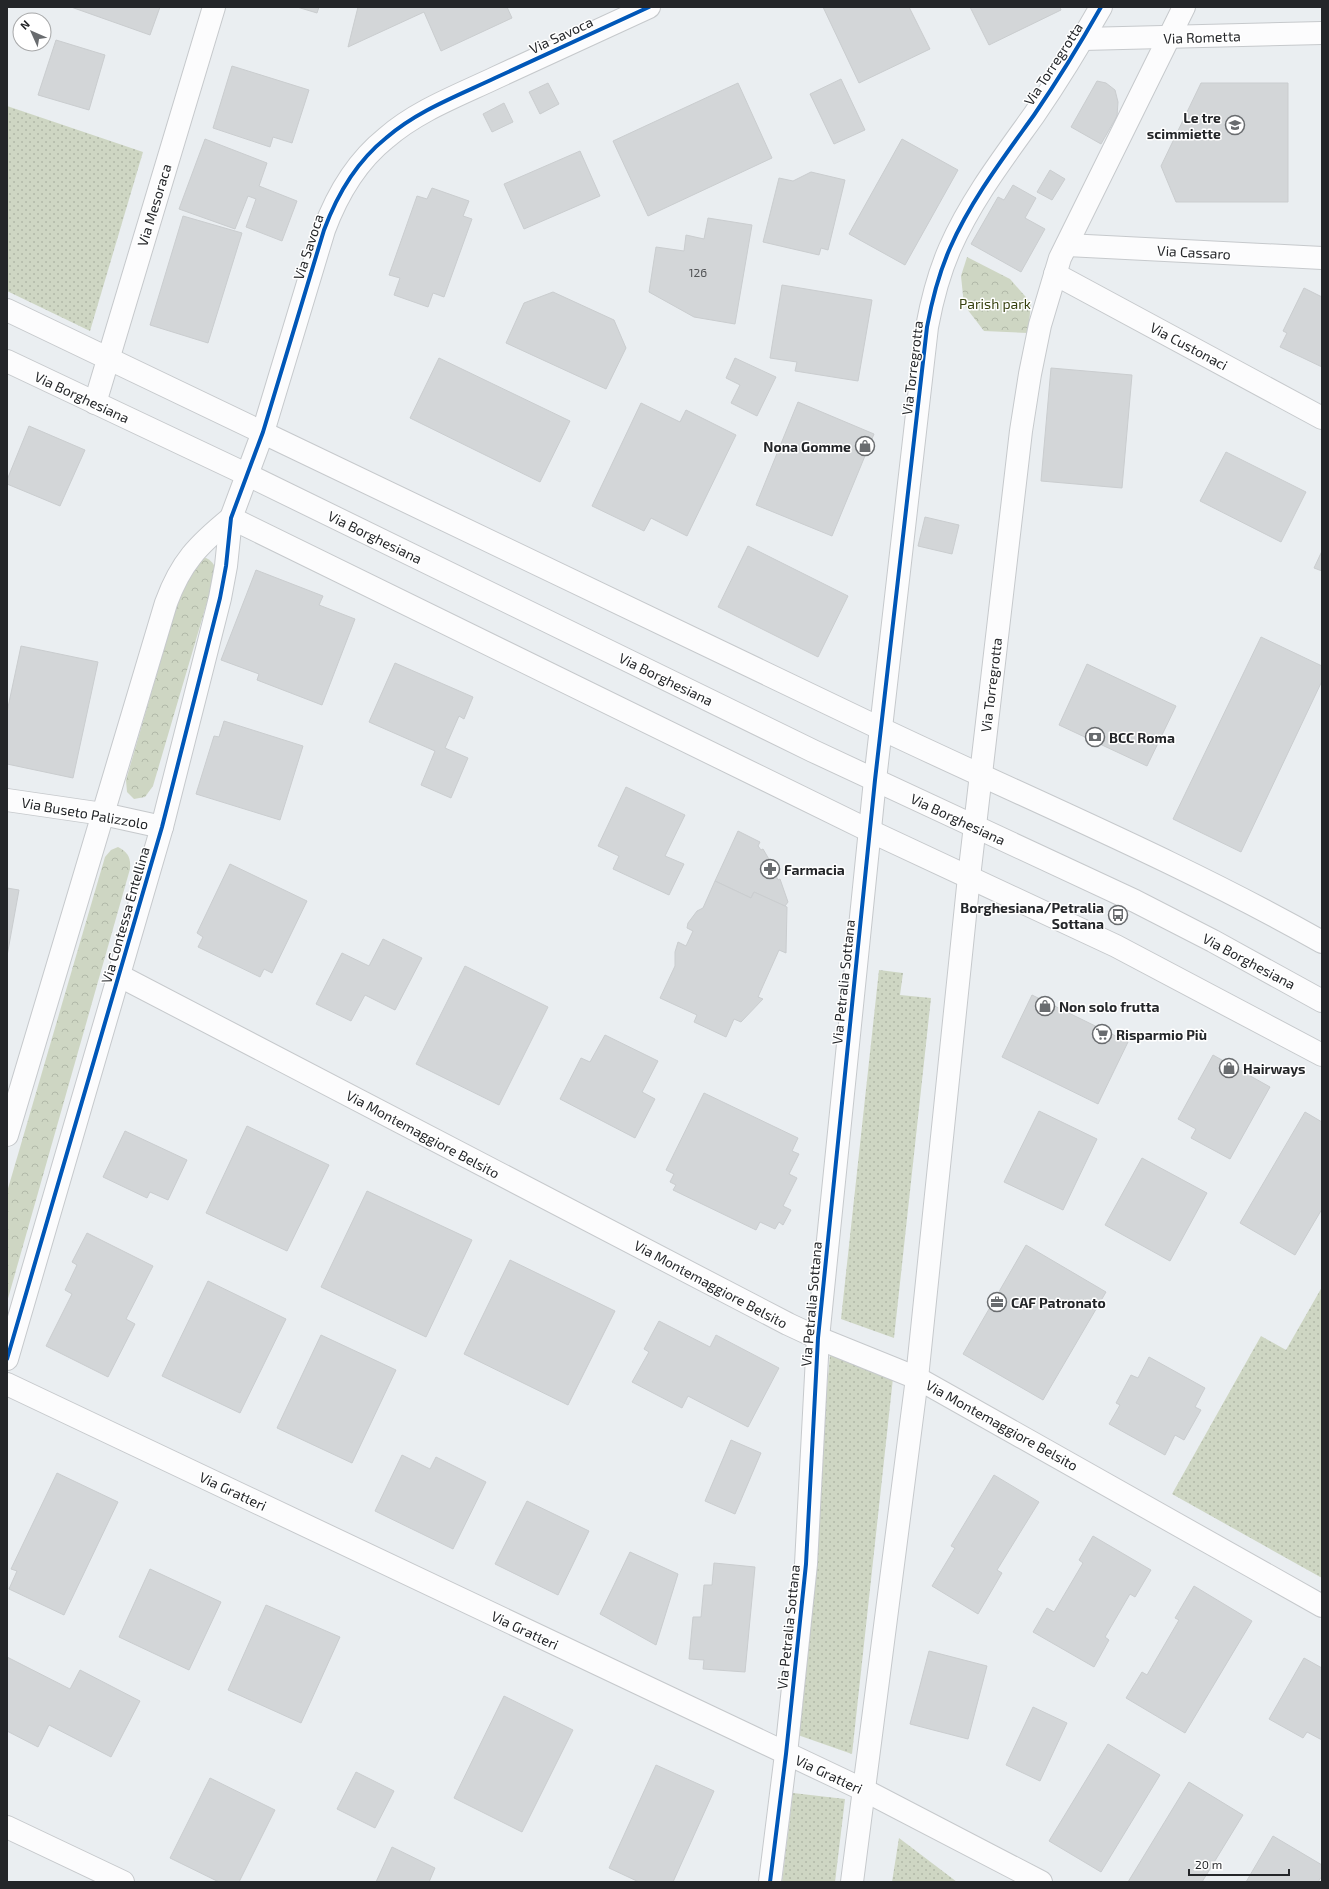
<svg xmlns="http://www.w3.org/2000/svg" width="1329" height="1889" font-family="'Exo 2',sans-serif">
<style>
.grass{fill:url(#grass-dots)}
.park{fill:url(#park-crowns)}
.building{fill:#d3d6d8;stroke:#cacdcf}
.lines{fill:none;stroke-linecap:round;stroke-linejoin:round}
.minor-casing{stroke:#c6c9cc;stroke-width:24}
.minor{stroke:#fcfcfd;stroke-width:22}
.cycleway-casing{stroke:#fff;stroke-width:6}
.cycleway{stroke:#0057b8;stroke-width:4}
.labels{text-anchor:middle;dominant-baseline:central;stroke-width:3;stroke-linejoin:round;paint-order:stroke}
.number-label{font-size:12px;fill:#525456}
.street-label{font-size:14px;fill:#242629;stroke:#fff}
.poi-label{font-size:14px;font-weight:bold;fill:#242629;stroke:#fff;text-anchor:start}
.park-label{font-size:14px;fill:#36400e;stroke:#fff}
</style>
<defs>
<pattern id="grass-dots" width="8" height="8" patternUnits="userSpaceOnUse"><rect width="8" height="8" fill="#ced6c3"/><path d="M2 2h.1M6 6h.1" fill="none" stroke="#b1b8a8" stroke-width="1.8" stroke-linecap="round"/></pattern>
<pattern id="park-crowns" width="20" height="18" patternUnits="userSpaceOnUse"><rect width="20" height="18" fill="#ced6c3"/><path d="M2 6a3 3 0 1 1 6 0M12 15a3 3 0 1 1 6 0" fill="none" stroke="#b1b8a8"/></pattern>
</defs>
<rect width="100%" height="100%" fill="#eaeef1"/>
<!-- grass -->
<g class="grass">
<polygon points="7,106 143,152 90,331 7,291"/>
<polygon points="879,970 903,973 900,995 931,998 894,1338 841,1319"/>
<polygon points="1322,1287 1322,1578 1172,1494 1261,1336 1286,1350"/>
<polygon points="830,1355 893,1378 852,1754 795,1734"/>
<polygon points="793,1793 845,1799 835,1882 782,1882"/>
<polygon points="899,1838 957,1882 892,1882"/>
</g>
<!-- park -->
<g class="park">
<polygon points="967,257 1010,279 1031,303 1028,333 984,331 964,305 961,276"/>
<path d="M206,558c8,4 10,9 9,17l-62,211 -8,11 -11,2 -7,-7 -1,-12 61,-210 13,-11z"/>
<path d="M118,847c10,5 13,11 12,22l-123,433v-110l98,-335 6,-7z"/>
</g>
<!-- building -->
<g class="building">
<polygon points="71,7 160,7 150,35"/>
<polygon points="297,7 319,7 317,13"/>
<polygon points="358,7 507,7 512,18 441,51 424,12 348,47"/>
<polygon points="823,7 909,7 930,49 859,83"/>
<polygon points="970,7 1060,7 1061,10 989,45"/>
<polygon points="56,40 105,55 89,110 38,95"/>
<polygon points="232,66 309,90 292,143 273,137 270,147 213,128"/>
<polygon points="841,79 865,130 834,144 810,94"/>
<polygon points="1097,81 1106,83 1115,90 1118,102 1117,116 1101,144 1071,127"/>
<polygon points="548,83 559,104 540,114 529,92"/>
<polygon points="738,83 772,158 648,216 613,141"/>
<polygon points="1201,83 1288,83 1288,202 1176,202 1161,166"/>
<polygon points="504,103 513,122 492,132 483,114"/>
<polygon points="205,139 267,163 259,186 297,201 282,241 246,227 256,199 248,196 235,229 179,209"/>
<polygon points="902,139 958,170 905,265 849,234"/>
<polygon points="580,151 600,196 524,229 504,184"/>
<polygon points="1050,170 1065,179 1052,200 1037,192"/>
<polygon points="811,172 845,180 828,250 821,248 819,255 763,242 779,178 793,181"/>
<polygon points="1013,185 1036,198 1025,218 1045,229 1021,272 971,244 998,197 1004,200"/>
<polygon points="432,188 469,201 463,216 472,219 444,297 433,293 428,307 394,295 400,278 389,275 417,196 427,199"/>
<polygon points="183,216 242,233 208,343 150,325"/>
<polygon points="708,218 752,225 735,324 694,317 649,292 656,247 684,251 686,235 704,239"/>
<polygon points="782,285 872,300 858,381 795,371 797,362 770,358"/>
<polygon points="1304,288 1322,297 1322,367 1280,347 1287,333 1283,331"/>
<polygon points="553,292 614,320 626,348 606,389 506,343 524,303"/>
<polygon points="439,358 570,421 540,482 410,418"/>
<polygon points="735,358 776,377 757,416 731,403 740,385 726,378"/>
<polygon points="1051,368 1132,375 1122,488 1041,481"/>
<polygon points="798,402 874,434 832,536 756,505"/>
<polygon points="641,403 680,422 686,410 736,435 687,536 651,518 644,531 592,506"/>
<polygon points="29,426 85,450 60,506 7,484 7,480"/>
<polygon points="1226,452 1306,492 1281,542 1200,501"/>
<polygon points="925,517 959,525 952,554 918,546"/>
<polygon points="748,546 848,596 818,657 718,607"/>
<polygon points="1322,551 1322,571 1314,568"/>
<polygon points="256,570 323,596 319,605 355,619 322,705 257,680 259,674 221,660"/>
<polygon points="1261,637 1322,666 1322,681 1241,852 1173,819"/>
<polygon points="21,646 98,662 73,778 7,764 7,712"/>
<polygon points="395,663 473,697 464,719 459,716 445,748 468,758 451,798 421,785 435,751 369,722"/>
<polygon points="1087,664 1176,706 1147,766 1059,725"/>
<polygon points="224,721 303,746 280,820 196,794 214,736 219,737"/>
<polygon points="626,787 685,815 665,856 684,864 669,895 613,869 619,856 598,846"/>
<polygon points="738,831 760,842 758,846 761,850 763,849 777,873 775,874 778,880 780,879 788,902 785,906 754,892 751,898 715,881"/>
<polygon points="230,864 307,901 272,973 264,969 260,977 198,947 203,937 197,933"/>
<polygon points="715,881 751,898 754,892 787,907 786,953 779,950 758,997 763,999 741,1022 734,1019 726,1037 694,1022 697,1015 660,998 675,966 675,952 678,942 686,946 693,931 687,928 688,923 697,911 703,908"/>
<polygon points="7,888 19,890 7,956"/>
<polygon points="383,939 422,958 395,1010 365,995 351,1021 316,1004 342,953 369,966"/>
<polygon points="465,966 548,1007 499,1105 416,1064"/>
<polygon points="1032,995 1128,1042 1098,1104 1002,1057"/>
<polygon points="605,1035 658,1061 642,1092 655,1099 635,1138 560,1099 581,1058 590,1062"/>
<polygon points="1213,1055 1270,1087 1230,1159 1191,1138 1196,1129 1178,1119"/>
<polygon points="704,1093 798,1138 792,1151 799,1154 789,1174 797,1178 783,1206 791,1210 783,1225 779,1222 775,1229 760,1222 756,1230 673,1190 676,1185 670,1182 674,1174 666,1170"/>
<polygon points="1039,1111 1097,1139 1063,1210 1004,1182"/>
<polygon points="1305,1112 1322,1122 1322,1209 1295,1255 1240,1223"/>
<polygon points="247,1126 329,1165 287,1251 206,1213"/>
<polygon points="125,1131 187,1160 168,1200 150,1192 147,1198 103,1177"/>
<polygon points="1142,1158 1207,1193 1170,1261 1105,1225"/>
<polygon points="367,1191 472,1240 426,1337 321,1287"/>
<polygon points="87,1233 153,1266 126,1319 135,1324 108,1377 46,1346 72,1294 65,1290 77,1265 72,1262"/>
<polygon points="1026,1245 1106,1292 1043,1400 963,1354"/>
<polygon points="510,1260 615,1311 568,1405 464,1354"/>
<polygon points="208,1281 286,1319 240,1413 162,1376"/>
<polygon points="659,1321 710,1347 716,1335 779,1368 748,1427 688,1396 682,1408 632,1382 649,1352 644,1349"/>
<polygon points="321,1335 396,1370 352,1463 277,1428"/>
<polygon points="1149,1357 1205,1388 1195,1407 1201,1410 1184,1440 1175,1435 1165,1455 1109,1424 1120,1405 1116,1403 1131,1375 1138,1378"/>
<polygon points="731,1440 761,1453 735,1514 705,1501"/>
<polygon points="402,1455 430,1469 436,1457 486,1482 453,1549 375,1511"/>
<polygon points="57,1473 118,1502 64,1615 9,1589 17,1571 11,1569"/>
<polygon points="994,1475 1039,1502 997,1570 1002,1573 978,1614 932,1586 955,1548 951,1546"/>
<polygon points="527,1501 589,1531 558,1595 495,1564"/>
<polygon points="1093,1536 1151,1570 1135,1597 1130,1594 1105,1637 1109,1640 1094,1667 1033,1632 1047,1608 1054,1612 1083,1563 1079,1560"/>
<polygon points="630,1552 678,1574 656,1645 600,1614"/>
<polygon points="714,1563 755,1567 745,1672 703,1669 704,1660 689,1659 693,1617 701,1617 704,1585 712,1585"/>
<polygon points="150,1569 221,1602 189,1670 119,1637"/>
<polygon points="1194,1586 1252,1621 1185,1733 1126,1698 1142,1672 1147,1675 1179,1620 1175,1618"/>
<polygon points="266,1605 340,1637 301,1723 228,1690"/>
<polygon points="929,1651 987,1666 968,1739 910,1724"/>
<polygon points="7,1657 70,1689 80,1670 140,1701 111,1757 49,1725 38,1747 7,1731"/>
<polygon points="1304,1658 1322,1668 1322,1740 1307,1732 1303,1738 1269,1719"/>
<polygon points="504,1696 573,1730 522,1832 454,1798"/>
<polygon points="1033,1707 1067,1723 1040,1781 1006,1765"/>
<polygon points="1108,1744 1160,1775 1101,1872 1049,1841"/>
<polygon points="656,1765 714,1791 673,1882 639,1882 609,1868"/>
<polygon points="356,1772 394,1791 375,1828 337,1809"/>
<polygon points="210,1778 275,1810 239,1882 219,1882 170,1858"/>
<polygon points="1189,1782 1243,1815 1202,1882 1128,1882"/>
<polygon points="1273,1836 1322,1865 1322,1876 1318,1882 1246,1882"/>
<polygon points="392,1847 435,1868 429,1882 376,1882"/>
</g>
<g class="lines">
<defs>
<g id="minor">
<polyline points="1083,39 1322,33"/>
<polyline points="1067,245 1322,258"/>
<polyline points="1055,274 1322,418"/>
<path d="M7,310c287,136 573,275 860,412 152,73 308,137 455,220"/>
<polyline points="7,361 248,475 813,751 1135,901 1213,941 1322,1001"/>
<polyline points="95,403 214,7"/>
<polyline points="231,518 870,831 1116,946 1322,1055"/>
<polyline points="7,800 103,814 162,827"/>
<polyline points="118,975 788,1324 818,1338 917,1378 1322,1606"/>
<path d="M7,1135l159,-532c15,-41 32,-58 65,-85"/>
<path d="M7,1359l155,-532 58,-229 6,-32 5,-48 32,-86 61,-202c13,-35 32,-68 62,-92 31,-27 71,-42 109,-60 51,-23 102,-47 154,-71"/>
<polyline points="7,1384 864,1790 1041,1882"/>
<polyline points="7,1827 123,1882"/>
<path d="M770,1882l16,-128 20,-190 12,-226 57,-558 52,-453c5,-27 12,-54 23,-79 21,-48 54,-91 84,-133 24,-35 46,-71 67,-108"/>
<polyline points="852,1882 917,1378 969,877 1021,431 1030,374 1040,325 1060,258 1184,7"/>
</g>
</defs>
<!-- minor casing -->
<use href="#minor" class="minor-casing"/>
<!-- minor -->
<use href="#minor" class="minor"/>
<defs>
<g id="cycleway">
<path d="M7,1359l155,-532 58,-229 6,-32 5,-48 32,-86 61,-202c13,-35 32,-68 62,-92 31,-27 71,-42 109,-60 51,-23 102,-47 154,-71"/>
<path d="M770,1882l16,-128 20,-190 12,-226 57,-558 52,-453c5,-27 12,-54 23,-79 21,-48 54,-91 84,-133 24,-35 46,-71 67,-108"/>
</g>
</defs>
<!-- cycleway casing -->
<use href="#cycleway" class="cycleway-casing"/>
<!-- cycleway -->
<use href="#cycleway" class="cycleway"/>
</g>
<!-- icons -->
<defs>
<symbol id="school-ring" viewBox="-11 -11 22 22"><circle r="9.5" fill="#fff" stroke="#696c6f" stroke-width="1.5"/><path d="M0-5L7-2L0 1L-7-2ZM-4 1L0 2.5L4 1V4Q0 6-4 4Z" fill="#696c6f"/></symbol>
<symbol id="shop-ring" viewBox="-11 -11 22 22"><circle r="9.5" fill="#fff" stroke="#696c6f" stroke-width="1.5"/><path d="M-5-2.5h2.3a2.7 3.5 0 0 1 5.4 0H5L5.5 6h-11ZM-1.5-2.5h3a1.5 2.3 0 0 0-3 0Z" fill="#696c6f"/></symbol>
<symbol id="bank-ring" viewBox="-11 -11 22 22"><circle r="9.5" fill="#fff" stroke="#696c6f" stroke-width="1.5"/><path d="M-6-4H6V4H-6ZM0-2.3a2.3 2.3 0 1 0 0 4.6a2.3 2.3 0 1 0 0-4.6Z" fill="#696c6f"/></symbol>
<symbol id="pharmacy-ring" viewBox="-11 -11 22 22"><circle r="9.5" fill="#fff" stroke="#696c6f" stroke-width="1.5"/><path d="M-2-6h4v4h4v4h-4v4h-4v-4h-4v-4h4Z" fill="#696c6f"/></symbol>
<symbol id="bus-ring" viewBox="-11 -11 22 22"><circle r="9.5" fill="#fff" stroke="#696c6f" stroke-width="1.5"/><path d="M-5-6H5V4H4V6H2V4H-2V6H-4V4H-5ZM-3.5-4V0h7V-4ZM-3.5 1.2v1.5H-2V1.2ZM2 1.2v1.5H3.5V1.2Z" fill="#696c6f"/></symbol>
<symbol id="supermarket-ring" viewBox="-11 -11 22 22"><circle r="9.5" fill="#fff" stroke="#696c6f" stroke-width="1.5"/><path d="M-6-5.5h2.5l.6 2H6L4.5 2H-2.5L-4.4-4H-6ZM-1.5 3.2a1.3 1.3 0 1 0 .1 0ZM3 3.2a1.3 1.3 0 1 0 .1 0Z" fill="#696c6f"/></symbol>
<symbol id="office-ring" viewBox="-11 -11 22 22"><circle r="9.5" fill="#fff" stroke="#696c6f" stroke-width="1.5"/><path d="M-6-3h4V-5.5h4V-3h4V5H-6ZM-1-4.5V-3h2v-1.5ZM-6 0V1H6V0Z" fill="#696c6f"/></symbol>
</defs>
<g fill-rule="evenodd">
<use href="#school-ring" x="1224" y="114" width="22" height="22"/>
<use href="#shop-ring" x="854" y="435" width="22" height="22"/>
<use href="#bank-ring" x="1084" y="726" width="22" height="22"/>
<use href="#pharmacy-ring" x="759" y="858" width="22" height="22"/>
<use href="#bus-ring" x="1107" y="904" width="22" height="22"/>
<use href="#shop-ring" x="1034" y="995" width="22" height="22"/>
<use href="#supermarket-ring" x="1091" y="1023" width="22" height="22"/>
<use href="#shop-ring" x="1218" y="1057" width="22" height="22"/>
<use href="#office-ring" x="986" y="1291" width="22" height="22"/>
</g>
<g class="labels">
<!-- number labels -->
<g class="number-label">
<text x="698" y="272">126</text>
</g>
<!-- street labels -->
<g class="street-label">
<text transform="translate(561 35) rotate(-25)">Via Savoca</text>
<text transform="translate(1202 37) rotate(-2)">Via Rometta</text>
<text transform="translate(1053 64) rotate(-57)">Via Torregrotta</text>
<text transform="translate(154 205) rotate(-73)">Via Mesoraca</text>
<text transform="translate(308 247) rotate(-72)">Via Savoca</text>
<text transform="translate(1194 252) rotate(3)">Via Cassaro</text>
<text transform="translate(1189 346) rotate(28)">Via Custonaci</text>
<text transform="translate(912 368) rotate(-83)">Via Torregrotta</text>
<text transform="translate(82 397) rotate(25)">Via Borghesiana</text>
<text transform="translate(375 537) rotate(26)">Via Borghesiana</text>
<text transform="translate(666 679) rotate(26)">Via Borghesiana</text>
<text transform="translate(991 685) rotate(-83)">Via Torregrotta</text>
<text transform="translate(85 813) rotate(10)">Via Buseto Palizzolo</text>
<text transform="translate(958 819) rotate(25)">Via Borghesiana</text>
<text transform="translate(125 915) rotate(-74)">Via Contessa Entellina</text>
<text transform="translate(1249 961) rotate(28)">Via Borghesiana</text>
<text transform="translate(843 982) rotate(-84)">Via Petralia Sottana</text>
<text transform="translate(423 1134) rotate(28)">Via Montemaggiore Belsito</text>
<text transform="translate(711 1284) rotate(28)">Via Montemaggiore Belsito</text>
<text transform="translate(811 1304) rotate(-85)">Via Petralia Sottana</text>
<text transform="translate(1002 1425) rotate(29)">Via Montemaggiore Belsito</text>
<text transform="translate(233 1491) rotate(25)">Via Gratteri</text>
<text transform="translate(788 1627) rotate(-84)">Via Petralia Sottana</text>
<text transform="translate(525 1630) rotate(25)">Via Gratteri</text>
<text transform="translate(829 1774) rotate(25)">Via Gratteri</text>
</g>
<!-- poi labels -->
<g class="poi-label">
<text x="1221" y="117" text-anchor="end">Le tre<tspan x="1221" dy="16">scimmiette</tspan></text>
<text x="851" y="446" text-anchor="end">Nona Gomme</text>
<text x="1109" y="737">BCC Roma</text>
<text x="784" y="869">Farmacia</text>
<text x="1104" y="907" text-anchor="end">Borghesiana/Petralia<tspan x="1104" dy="16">Sottana</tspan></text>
<text x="1059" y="1006">Non solo frutta</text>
<text x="1116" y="1034">Risparmio Più</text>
<text x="1243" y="1068">Hairways</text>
<text x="1011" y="1302">CAF Patronato</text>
</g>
<!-- park labels -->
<g class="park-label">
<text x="995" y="303">Parish park</text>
</g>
</g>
<!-- border -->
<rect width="1329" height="1889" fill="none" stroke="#242629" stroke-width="16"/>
<!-- north arrow -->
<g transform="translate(32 32) rotate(315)"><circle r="19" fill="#ffffff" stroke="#a7a8a9"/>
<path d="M0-3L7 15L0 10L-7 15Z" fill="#696c6f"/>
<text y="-6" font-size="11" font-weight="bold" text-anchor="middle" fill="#242629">N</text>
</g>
<!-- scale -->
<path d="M1189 1869v6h100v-6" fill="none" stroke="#242629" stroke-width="2"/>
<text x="1195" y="1869" font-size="12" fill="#242629" stroke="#ffffff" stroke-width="3" paint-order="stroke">20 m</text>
</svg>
